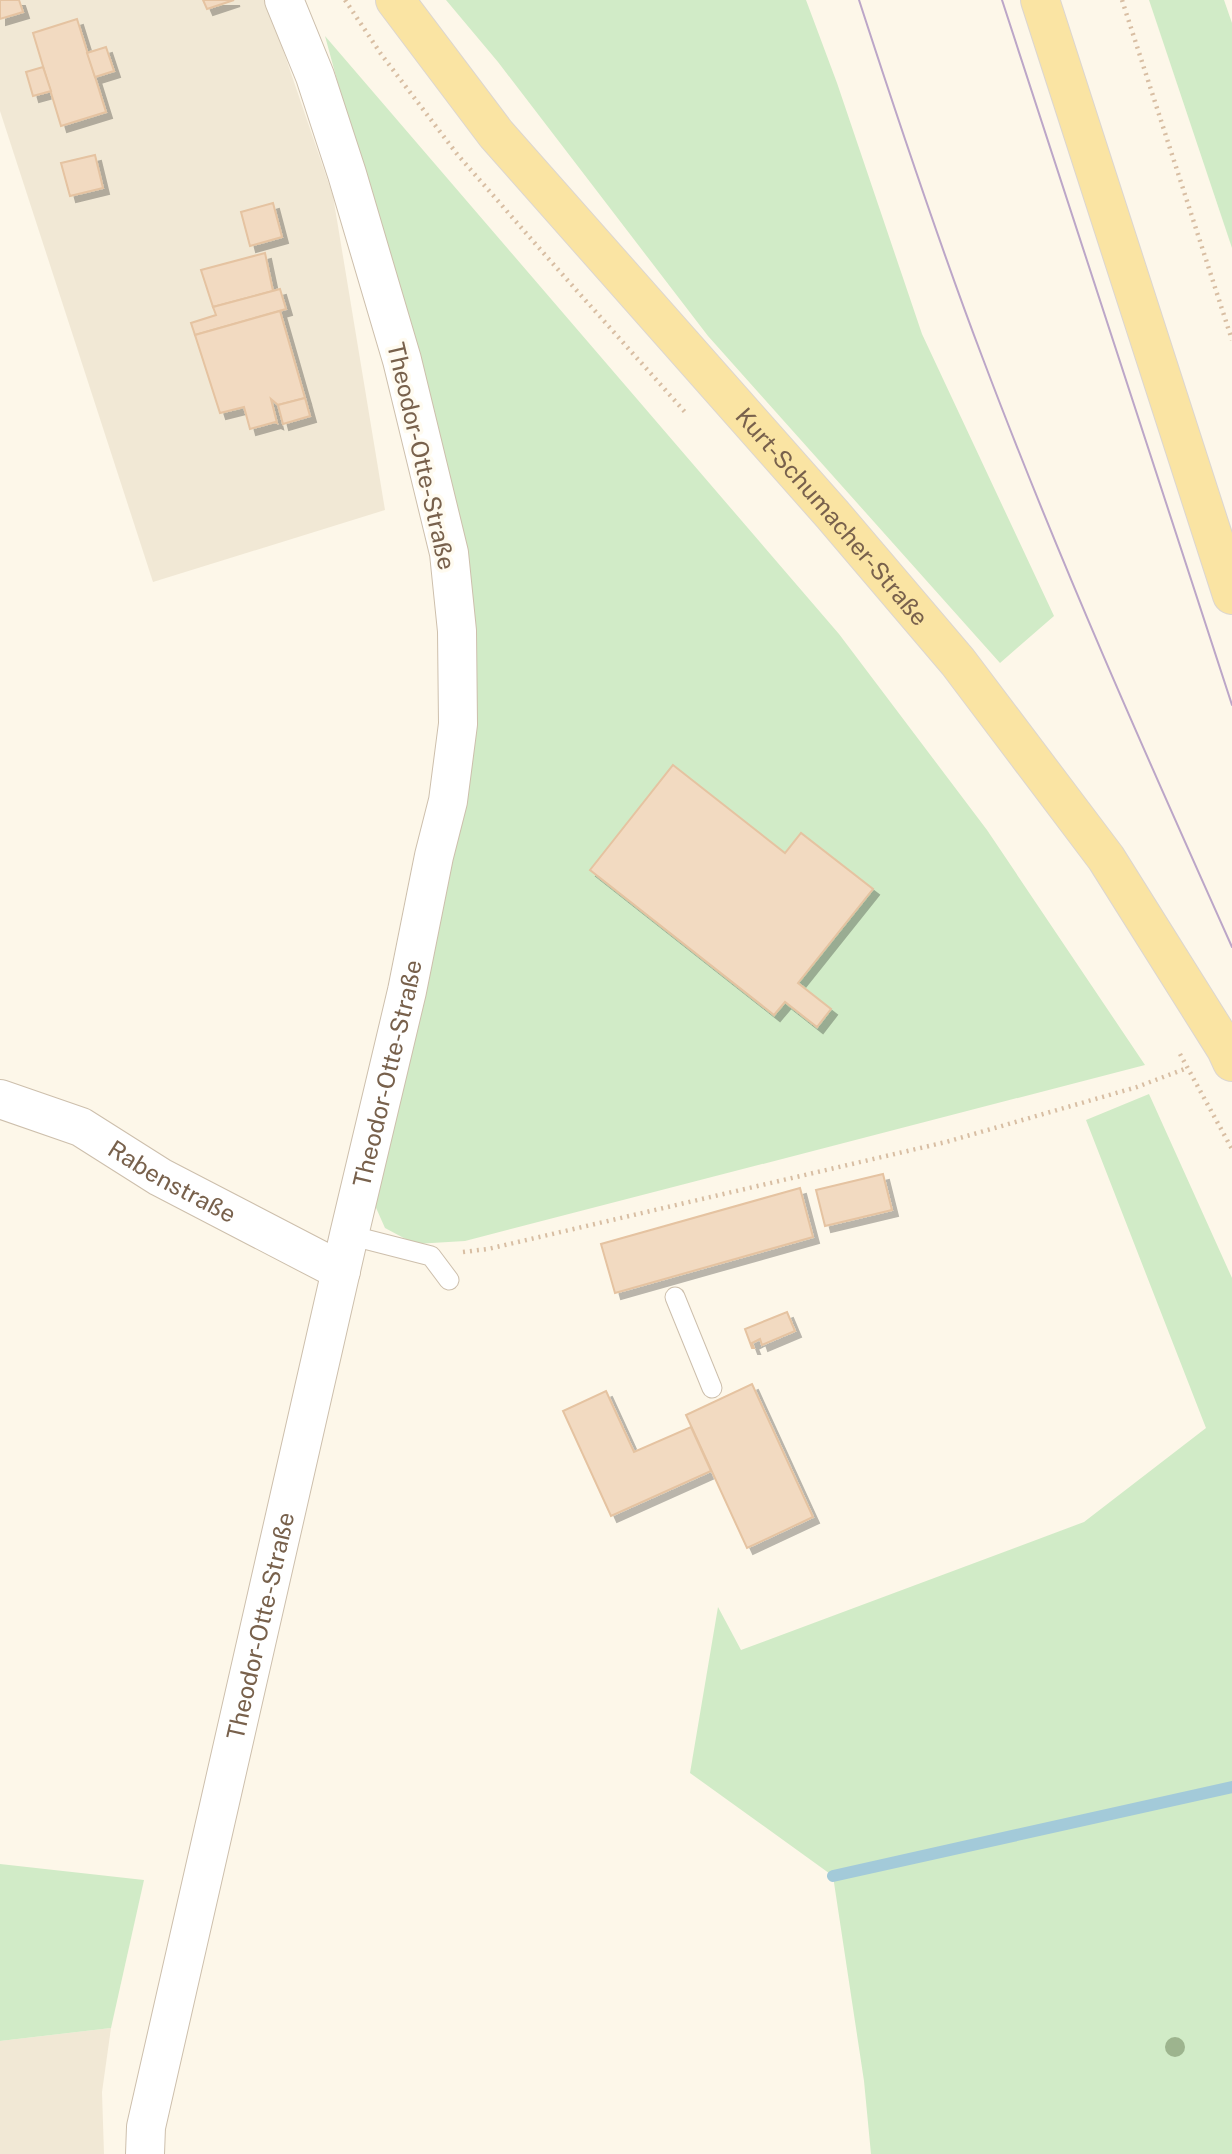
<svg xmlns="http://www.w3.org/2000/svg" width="1232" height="2154" font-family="'Public Sans',sans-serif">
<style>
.residential{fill:#f1e8d5}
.green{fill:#d1ebc7}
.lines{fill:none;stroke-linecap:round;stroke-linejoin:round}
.stream{stroke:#a3cad9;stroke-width:12}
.building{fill:#f2dac1;stroke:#e5c3a1;stroke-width:2;filter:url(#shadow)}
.service-casing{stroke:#cdbfac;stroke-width:21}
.minor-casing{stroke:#cdbfac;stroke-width:40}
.primary-casing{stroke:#dcd6d0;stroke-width:40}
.path{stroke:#d8bea3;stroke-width:4.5;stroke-dasharray:2 5;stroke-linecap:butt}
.service{stroke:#fff;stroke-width:19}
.minor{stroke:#fff;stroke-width:38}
.primary{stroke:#fae4a3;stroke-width:38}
.tram{stroke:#bca6c8;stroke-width:2}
.tree{fill:#9db48e}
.labels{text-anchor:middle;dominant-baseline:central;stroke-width:7;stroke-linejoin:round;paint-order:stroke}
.street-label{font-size:24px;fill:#78614c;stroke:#fffbf0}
</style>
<defs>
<filter id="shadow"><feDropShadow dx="6" dy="6" stdDeviation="0" flood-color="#0004"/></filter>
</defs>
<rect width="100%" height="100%" fill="#fdf7e9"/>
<!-- residential -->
<g class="residential">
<polygon points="0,0 266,0 333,196 385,510 153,582 0,111"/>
<polygon points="111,2028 102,2092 104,2154 0,2154 0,2041"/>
</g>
<!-- green -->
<g class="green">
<polygon points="446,0 806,0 837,83 922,334 1054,616 1000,663 708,336 498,62"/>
<polygon points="1149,0 1224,0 1232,23 1232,248"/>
<polygon points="325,36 839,634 987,830 1145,1065 465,1241 415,1244 385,1228 373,1201 466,722 367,190"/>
<polygon points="1149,1094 1232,1278 1232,2154 871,2154 864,2081 833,1876 690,1773 718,1607 741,1650 1084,1522 1206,1428 1086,1120"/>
<polygon points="0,1864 144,1880 111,2028 0,2041"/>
</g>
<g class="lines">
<!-- stream -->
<polyline class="stream" points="833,1876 1232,1787"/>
</g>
<!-- building -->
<g class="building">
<polygon points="0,0 19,0 23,12 0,19"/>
<polygon points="203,0 234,0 207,9"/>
<polygon points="77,19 106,112 61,126 33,33"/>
<polygon points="106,47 114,71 95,77 87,53"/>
<polygon points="43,67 51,91 33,96 26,72"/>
<polygon points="95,155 103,188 70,196 61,163"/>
<polygon points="273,203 282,237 250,246 241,212"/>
<polygon points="265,253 273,291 213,307 201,270"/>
<polygon points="280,289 286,309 195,335 191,323 216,315 213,307"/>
<polygon points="280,311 305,398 278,405 271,399 277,423 275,422 250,429 244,407 220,413 195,335"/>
<polygon points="305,398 310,416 283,424 278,405"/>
<polygon points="673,765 785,853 801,833 873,889 798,983 831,1009 817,1027 785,1002 774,1015 590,870"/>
<polygon points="883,1174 892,1210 825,1226 816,1190"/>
<polygon points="800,1188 813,1237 615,1293 601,1244"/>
<polygon points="787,1312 795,1331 762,1345 760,1339 752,1343 754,1348 752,1348 745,1329"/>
<polygon points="752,1384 813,1517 747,1548 686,1415"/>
<polygon points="606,1391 634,1452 691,1427 711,1471 611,1516 563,1411"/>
</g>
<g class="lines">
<defs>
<g id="service">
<polyline points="349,1235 431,1256 449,1280"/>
<polyline points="675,1297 712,1388"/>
</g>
<g id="minor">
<path id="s1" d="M0,1099l81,28 79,50 181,94"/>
<path id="s2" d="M145,2154l1,-27 203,-892 58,-244 27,-135 14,-55 10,-77 -1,-93 -8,-78 -47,-193 -55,-186 -32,-98 -31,-76"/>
</g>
<g id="primary">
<path id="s3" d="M395,0l101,134 336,380 126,148 148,196 120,191 6,13"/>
<polyline points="1040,0 1232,595"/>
</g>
</defs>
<!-- service casing -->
<use href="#service" class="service-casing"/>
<!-- minor casing -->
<use href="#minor" class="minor-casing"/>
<!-- primary casing -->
<use href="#primary" class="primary-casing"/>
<!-- path -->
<g class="path">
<polyline points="345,0 381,54 457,154 546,256 685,412"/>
<polyline points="1122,0 1232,340"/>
<polyline points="1180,1054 1232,1149"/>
<polyline points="463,1252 488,1249 946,1142 1137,1087 1187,1068"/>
</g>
<!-- service -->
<use href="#service" class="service"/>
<!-- minor -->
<use href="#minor" class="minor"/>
<!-- primary -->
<use href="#primary" class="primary"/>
<!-- tram -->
<g class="tram">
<path d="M859,0c39,120 79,241 124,359 75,199 162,394 249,588"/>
<polyline points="1002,0 1232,705"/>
</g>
</g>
<!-- trees -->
<circle class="tree" cx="1175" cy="2047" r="10"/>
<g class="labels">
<!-- street labels -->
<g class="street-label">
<text transform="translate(422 456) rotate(77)">Theodor-Otte-Straße</text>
<text stroke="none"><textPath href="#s3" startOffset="677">Kurt-Schumacher-Straße</textPath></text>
<text stroke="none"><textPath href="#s2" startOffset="1108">Theodor-Otte-Straße</textPath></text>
<text stroke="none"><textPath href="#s1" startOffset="192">Rabenstraße</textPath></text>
<text stroke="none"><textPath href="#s2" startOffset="541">Theodor-Otte-Straße</textPath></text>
</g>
</g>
</svg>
